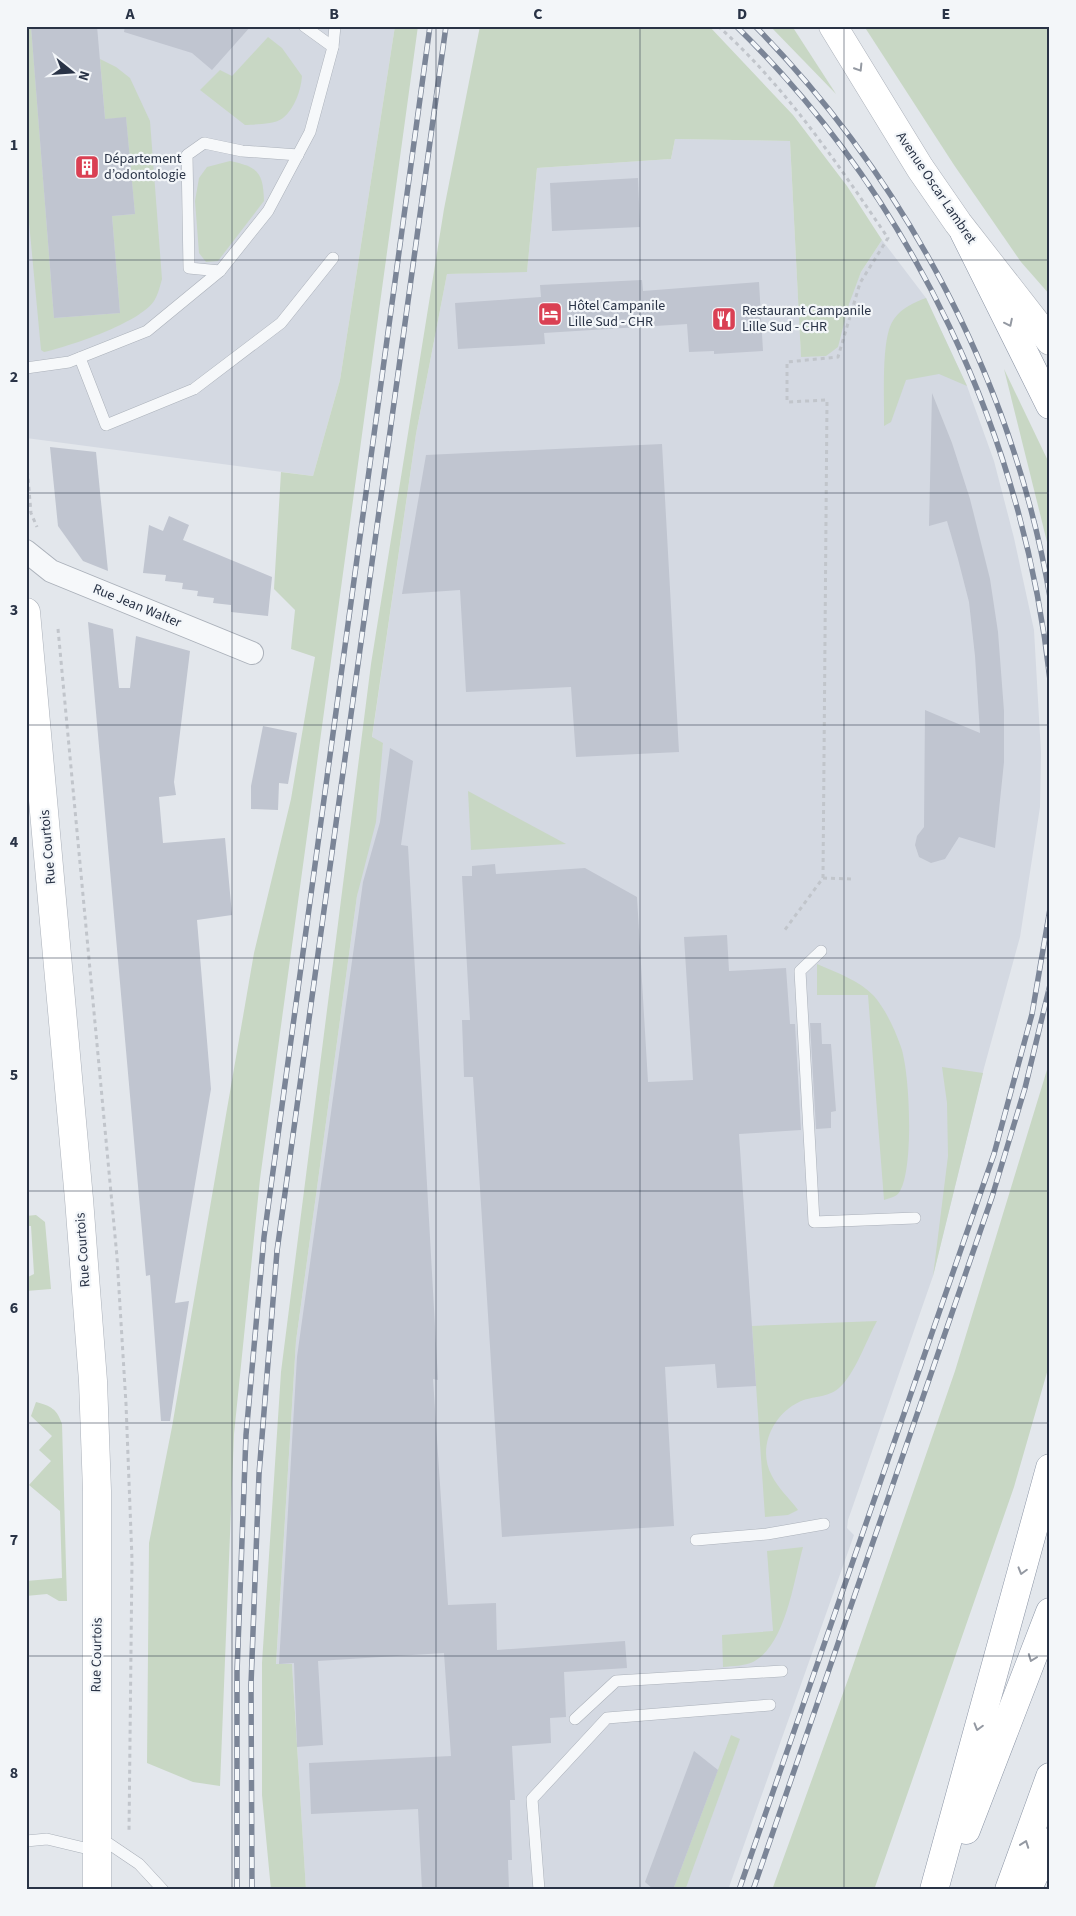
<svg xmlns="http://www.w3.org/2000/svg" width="1076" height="1916" font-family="'Source Sans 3',sans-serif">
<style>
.built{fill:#d4d9e2}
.green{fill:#c8d7c4}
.building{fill:#c0c5d0}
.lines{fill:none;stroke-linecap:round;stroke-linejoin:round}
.lane-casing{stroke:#abb1ba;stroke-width:12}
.street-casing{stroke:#abb1ba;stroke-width:24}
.secondary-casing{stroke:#abb1ba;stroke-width:29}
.highway-casing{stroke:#8993a4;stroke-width:29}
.path{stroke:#c1c5cb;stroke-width:3;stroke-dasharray:4 4;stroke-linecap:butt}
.lane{stroke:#f6f8fa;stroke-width:11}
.street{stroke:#f6f8fa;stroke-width:22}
.secondary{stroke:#fff;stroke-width:28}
.highway{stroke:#fff;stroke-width:28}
.rail-casing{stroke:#7b8597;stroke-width:5.5}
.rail{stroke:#f3f6f9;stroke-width:4;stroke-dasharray:11;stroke-linecap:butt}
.oneway{stroke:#9499a2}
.grid{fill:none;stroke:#293346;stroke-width:1;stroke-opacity:0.55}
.labels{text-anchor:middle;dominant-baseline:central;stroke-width:4.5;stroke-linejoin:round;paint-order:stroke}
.poi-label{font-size:14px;fill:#293346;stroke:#f3f6f9;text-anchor:start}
.street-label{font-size:14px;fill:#293346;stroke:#f3f6f9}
.neatline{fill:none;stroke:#293346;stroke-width:2}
.grid-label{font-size:16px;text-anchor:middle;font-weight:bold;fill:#293346}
</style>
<rect width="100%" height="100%" fill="#e3e7ec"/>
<!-- built -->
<g class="built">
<polygon points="26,26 395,26 340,380 313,476 26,438"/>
<polygon points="675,139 790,141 801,356 826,356 861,272 882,240 926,298 967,386 994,461 1014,538 1034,630 1041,753 1040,807 1020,937 984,1068 933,1276 848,1520 847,1528 854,1535 728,1890 306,1890 292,1665 276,1665 296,1341 357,896 383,744 372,738 416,434 447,274 527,271 537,168 671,159"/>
</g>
<!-- green -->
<g class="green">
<path d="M26,26h5l23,292 66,-5 -8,-97 23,-2 -9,-96 -21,1 -5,-60 16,8 14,11 20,43 12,158c-2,7 -4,16 -8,22 -15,22 -83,45 -110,51l-3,-2 -15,-160z"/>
<polygon points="395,26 418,26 260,1179 234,1434 220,1786 193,1782 147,1763 149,1543 172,1427 254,953 291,799 315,657 291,649 295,610 274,589 281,472 313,476 340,380"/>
<polygon points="480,26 709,26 793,115 847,186 882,240 861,272 849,304 838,347 826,356 801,357 790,141 675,139 671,159 537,168 527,272 447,274 416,434 372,737 383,743 376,822 357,896 296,1341 276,1664 292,1664 306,1890 271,1890 262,1795 262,1663 281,1372 371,664 444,209"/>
<polygon points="770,26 792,26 836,94"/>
<polygon points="864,26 1050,26 1050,295 1021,262 954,165"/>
<path d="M268,37l14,11 20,28c-1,14 -7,32 -19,42 -9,7 -27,6 -38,7l-45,-35 20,-20 12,6z"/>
<path d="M230,161c29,6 33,12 34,40l-46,60 -12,1 -7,-9 -4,-52 4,-23 8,-11z"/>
<path d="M926,298l41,88 -28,-12 -33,6 -15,42 -7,4c1,-24 -4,-89 10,-107 9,-12 19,-16 32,-21z"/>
<polygon points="1004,369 1050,465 1050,554"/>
<polygon points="468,791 566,844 471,850"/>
<path d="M817,964c20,9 42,16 57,32 12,14 21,34 27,51 9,26 13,120 -1,144 -3,6 -10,7 -16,9l-16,-205h-51z"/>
<polygon points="1050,1060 1050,1362 1014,1487 874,1890 772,1890 850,1674 955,1371"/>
<polygon points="942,1067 983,1073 933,1276 948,1156 947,1103"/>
<polygon points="36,1215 45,1222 51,1289 26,1291 26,1278 34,1274 31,1226 26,1226 26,1216"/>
<path d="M877,1321c-11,20 -22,53 -38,67 -11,10 -28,8 -40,14 -27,13 -42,47 -27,74 6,12 18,23 26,34l-10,5 -23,2 -13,-191z"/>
<path d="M36,1402c15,4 21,7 26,22l5,177h-8l-12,-7 -21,2v-15l36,-3 -2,-67 -31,-26 22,-24 -12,-11 13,-14 -21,-20z"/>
<path d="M803,1547c-9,32 -17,98 -50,115 -8,4 -21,4 -30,5l-1,-32 51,-4 -6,-80z"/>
<polygon points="731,1735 740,1739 687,1885 685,1890 673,1890"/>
</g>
<!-- building -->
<g class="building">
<polygon points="31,26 97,26 105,119 126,117 135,214 112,216 120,313 54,318"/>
<polygon points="125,26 251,26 212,70 192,53 124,32"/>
<polygon points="638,178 640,227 552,231 550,183"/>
<polygon points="642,280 643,291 759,282 763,351 714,354 714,351 689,352 687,324 544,333 545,344 458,349 455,303 541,297 540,285"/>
<polygon points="932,393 952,443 970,499 990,579 998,632 1004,711 1004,762 995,848 959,837 945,859 931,863 919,857 915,845 917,836 924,827 925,710 980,733 975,656 969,602 958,559 947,521 929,526"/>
<polygon points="662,444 679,752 576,757 571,687 466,692 460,590 402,594 426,455"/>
<polygon points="50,447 96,452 108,571 83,561 58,526"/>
<polygon points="169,516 189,525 183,540 272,577 268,616 231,612 231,605 213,603 214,598 197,596 198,591 182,589 183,583 165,581 166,575 143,573 149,525 163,531"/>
<polygon points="88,622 113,629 119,688 130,688 136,636 190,651 174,782 176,795 159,797 163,843 225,838 232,915 197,920 211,1089 175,1303 189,1301 170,1421 161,1421 150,1275 146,1276"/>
<polygon points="263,726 297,733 288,784 279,783 278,810 251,809 251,786"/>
<polygon points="390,748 413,761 401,845 408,846 438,1380 433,1379 448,1605 496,1603 497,1650 625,1641 627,1668 564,1672 566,1717 550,1718 551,1743 512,1746 515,1800 510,1800 512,1860 508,1860 509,1890 422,1890 418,1809 311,1814 309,1763 451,1756 444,1653 318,1661 323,1745 297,1747 294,1663 279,1664 297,1357 363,882 380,822"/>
<polygon points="495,864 496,874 585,868 637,897 648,1082 693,1080 684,937 727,935 729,971 786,968 790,1024 795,1024 801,1130 739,1134 756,1386 717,1388 715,1364 665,1367 674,1526 502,1537 473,1077 464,1077 462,1020 470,1020 462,876 472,876 472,866"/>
<polygon points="810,1023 821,1023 822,1044 831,1044 836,1111 831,1112 831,1128 816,1129"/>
<polygon points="694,1751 718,1770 673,1890 654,1890 645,1882"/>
</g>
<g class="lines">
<defs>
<g id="lane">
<polyline points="304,26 333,47"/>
<polyline points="220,271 189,268 187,155 204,143 242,151 298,155"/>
<polyline points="80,358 106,425 194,389 281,323 333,258"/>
<polyline points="26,368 69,362 147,331 220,271 268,211 310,132 333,47 335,26"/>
<polyline points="821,951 800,971 814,1222 915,1218"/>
<polyline points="696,1540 767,1534 824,1524"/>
<polyline points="575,1719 616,1681 782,1671"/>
<polyline points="99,1837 139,1864 163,1890"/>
<polyline points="26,1841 47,1839 97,1851"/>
<polyline points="539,1890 532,1799 607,1718 770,1705"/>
</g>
<polyline id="street" points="26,551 51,571 252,653"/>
<g id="secondary">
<polyline points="833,26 920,168 958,223 1050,341"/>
<polyline points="26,612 79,1199 93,1381 97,1491 97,1890"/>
</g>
<g id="highway">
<polyline points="964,232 1050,405"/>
<polyline points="966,1830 1050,1612"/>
<polyline points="934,1890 1050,1468"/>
<polyline points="1009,1890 1050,1777"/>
<polyline points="1027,1890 1050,1842"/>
</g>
</defs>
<!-- lane casing -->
<use href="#lane" class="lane-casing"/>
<!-- street casing -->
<use href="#street" class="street-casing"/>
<!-- secondary casing -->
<use href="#secondary" class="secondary-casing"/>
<!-- highway casing -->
<use href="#highway" class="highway-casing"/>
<!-- path -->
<g class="path">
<path d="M718,26c68,61 119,137 170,212l-28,45 -22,74 -51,5v40l40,-2 -4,478 -39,53"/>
<polyline points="26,455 31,513 37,527"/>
<polyline points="58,629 117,1257 126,1404 132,1559 129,1832"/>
<polyline points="823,878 853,879"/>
</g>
<!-- lane -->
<use href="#lane" class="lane"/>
<!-- street -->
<use href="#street" class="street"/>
<!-- secondary -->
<use href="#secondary" class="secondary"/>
<!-- highway -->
<use href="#highway" class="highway"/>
<defs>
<g id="rail">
<path d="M736,26c177,173 287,409 314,654"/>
<path d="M755,26c152,155 258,357 295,571"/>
<polyline points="237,1890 237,1672 246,1435 264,1237 430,26"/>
<polyline points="252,1890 251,1685 259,1474 277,1251 446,26"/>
<polyline points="739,1890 994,1154 1032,1014 1050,909"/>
<polyline points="753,1890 992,1197 1025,1088 1050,985"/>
</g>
</defs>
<!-- rail casing -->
<use href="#rail" class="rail-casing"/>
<!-- rail -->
<use href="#rail" class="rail"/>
</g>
<!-- one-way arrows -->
<defs><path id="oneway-chevron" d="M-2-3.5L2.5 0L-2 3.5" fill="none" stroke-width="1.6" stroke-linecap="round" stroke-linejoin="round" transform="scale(1.25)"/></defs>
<g class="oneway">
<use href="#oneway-chevron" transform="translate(859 68) rotate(58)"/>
<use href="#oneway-chevron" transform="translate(1009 323) rotate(64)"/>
<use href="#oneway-chevron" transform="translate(1022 1571) rotate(106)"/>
<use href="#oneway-chevron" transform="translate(1032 1658) rotate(111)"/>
<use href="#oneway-chevron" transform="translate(978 1727) rotate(106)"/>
<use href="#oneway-chevron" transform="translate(1025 1844) rotate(-70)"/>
</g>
<!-- grid -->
<path class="grid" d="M232,26v1864M436,26v1864M640,26v1864M844,26v1864M26,260h1024M26,493h1024M26,725h1024M26,958h1024M26,1191h1024M26,1423h1024M26,1656h1024"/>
<!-- icons -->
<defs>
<symbol id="building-square" viewBox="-11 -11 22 22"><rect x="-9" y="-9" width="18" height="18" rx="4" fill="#da4053" stroke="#f3f6f9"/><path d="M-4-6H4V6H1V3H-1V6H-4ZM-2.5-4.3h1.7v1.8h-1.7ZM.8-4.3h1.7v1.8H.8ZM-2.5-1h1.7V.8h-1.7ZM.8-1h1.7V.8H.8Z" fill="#fff"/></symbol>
<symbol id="hotel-square" viewBox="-11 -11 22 22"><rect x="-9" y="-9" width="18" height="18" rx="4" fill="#da4053" stroke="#f3f6f9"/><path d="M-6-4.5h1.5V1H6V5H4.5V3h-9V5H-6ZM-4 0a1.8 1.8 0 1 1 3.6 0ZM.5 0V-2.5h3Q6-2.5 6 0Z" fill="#fff"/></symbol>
<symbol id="restaurant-square" viewBox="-11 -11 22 22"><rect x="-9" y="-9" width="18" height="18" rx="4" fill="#da4053" stroke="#f3f6f9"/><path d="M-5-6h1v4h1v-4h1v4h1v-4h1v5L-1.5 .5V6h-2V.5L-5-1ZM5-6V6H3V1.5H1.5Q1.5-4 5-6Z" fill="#fff"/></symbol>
</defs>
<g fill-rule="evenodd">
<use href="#building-square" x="73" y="153" width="28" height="28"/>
<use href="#hotel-square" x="536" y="300" width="28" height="28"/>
<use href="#restaurant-square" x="710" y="305" width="28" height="28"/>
</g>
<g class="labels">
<!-- poi labels -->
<g class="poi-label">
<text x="104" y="159">Département<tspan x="104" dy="16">d’odontologie</tspan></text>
<text x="568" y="306">Hôtel Campanile<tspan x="568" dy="16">Lille Sud - CHR</tspan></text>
<text x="742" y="311">Restaurant Campanile<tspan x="742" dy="16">Lille Sud - CHR</tspan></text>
</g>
<!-- street labels -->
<g class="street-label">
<text transform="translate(936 188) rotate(56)">Avenue Oscar Lambret</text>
<text transform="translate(137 606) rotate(22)">Rue Jean Walter</text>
<text transform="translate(48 847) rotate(-95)">Rue Courtois</text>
<text transform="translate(83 1250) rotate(-94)">Rue Courtois</text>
<text transform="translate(97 1655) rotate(-89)">Rue Courtois</text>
</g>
</g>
<!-- border -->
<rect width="1076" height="1916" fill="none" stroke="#f3f6f9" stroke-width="55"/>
<!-- north arrow -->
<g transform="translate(72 72) rotate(107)" stroke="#f3f6f9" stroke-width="4" paint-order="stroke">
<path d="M0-4L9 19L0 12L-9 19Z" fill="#293346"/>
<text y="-8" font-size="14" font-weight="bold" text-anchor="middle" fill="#293346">N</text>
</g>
<rect x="28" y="28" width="1020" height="1860" class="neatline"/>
<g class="grid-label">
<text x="130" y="19">A</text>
<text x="334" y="19">B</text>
<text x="538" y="19">C</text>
<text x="742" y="19">D</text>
<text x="946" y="19">E</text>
<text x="14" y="150">1</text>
<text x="14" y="382">2</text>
<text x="14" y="615">3</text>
<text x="14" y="847">4</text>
<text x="14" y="1080">5</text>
<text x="14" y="1313">6</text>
<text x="14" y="1545">7</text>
<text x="14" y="1778">8</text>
</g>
</svg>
